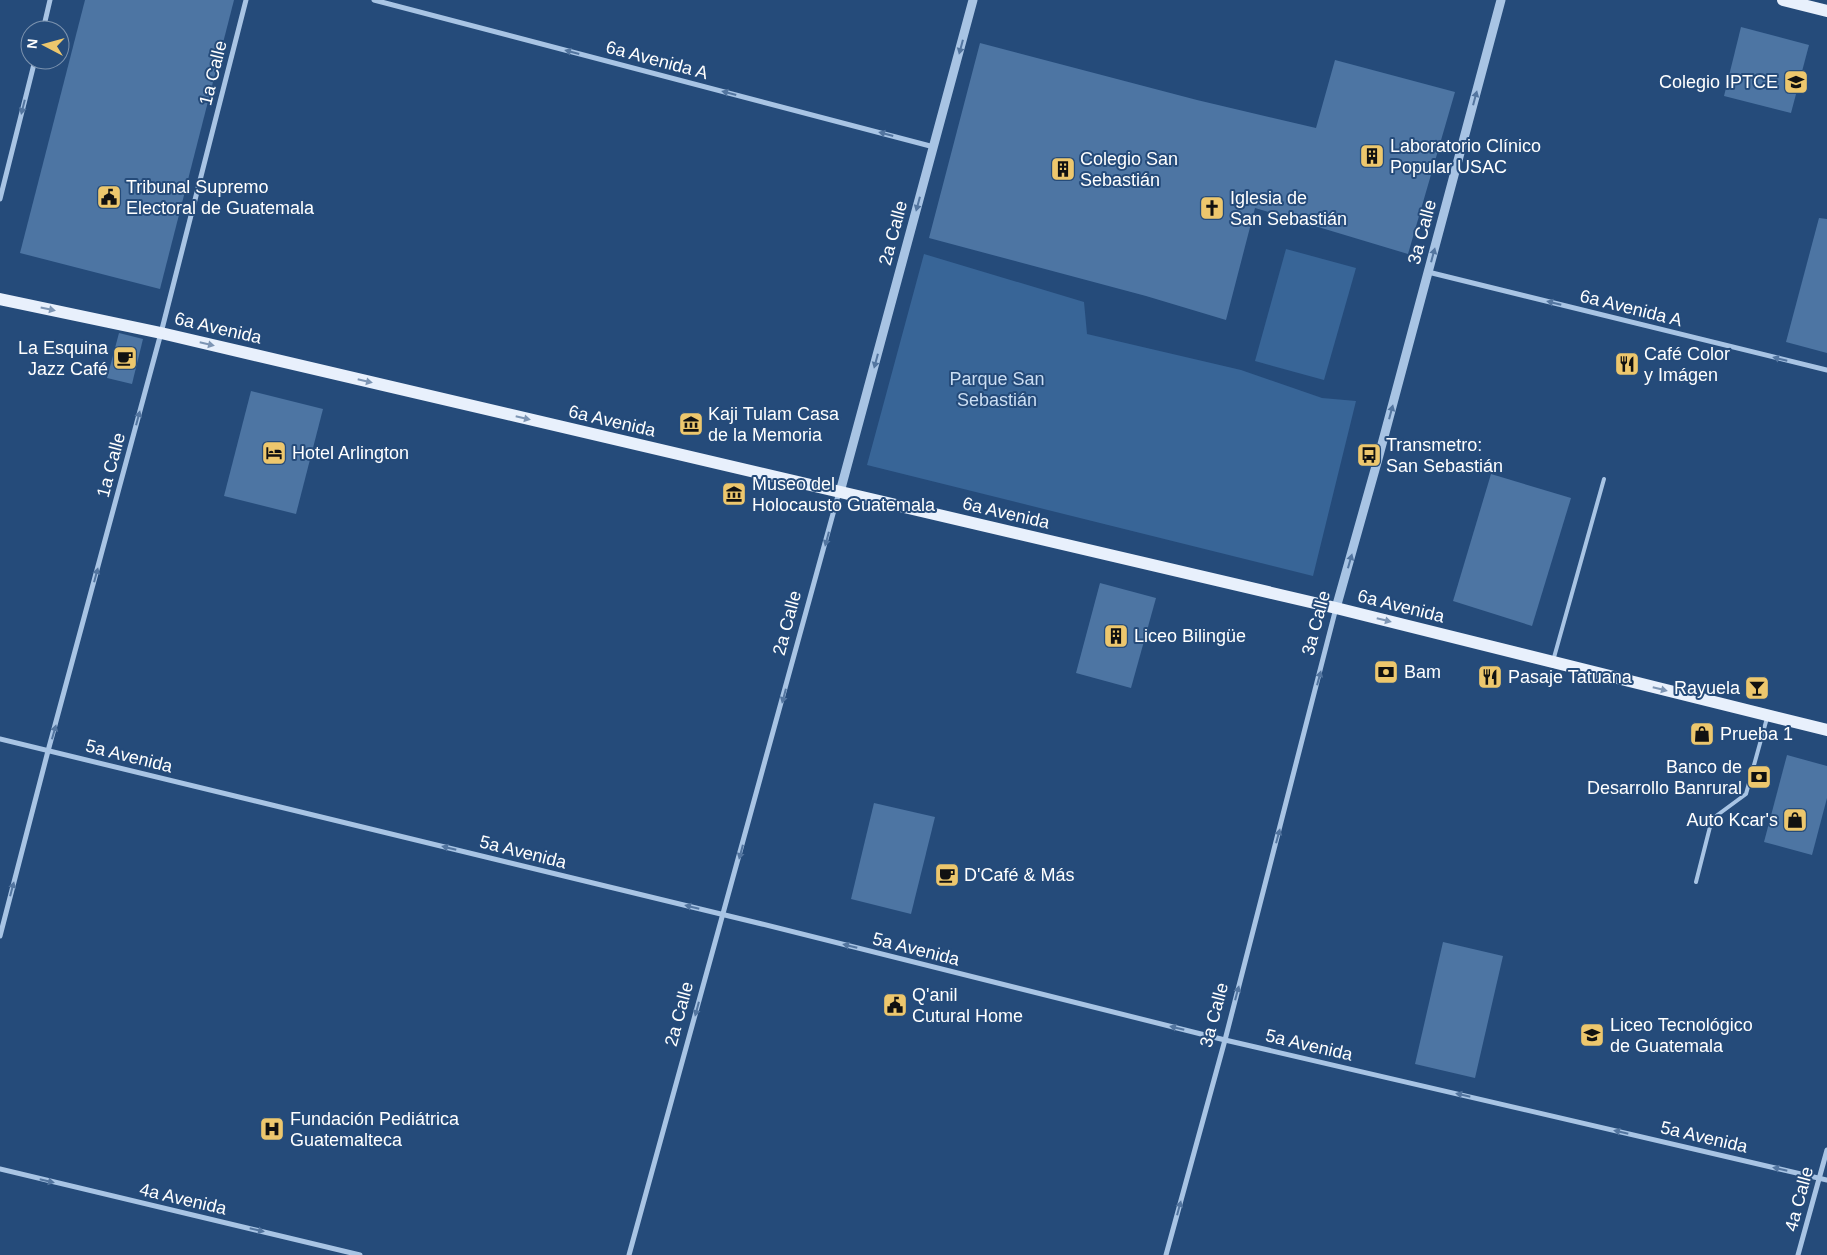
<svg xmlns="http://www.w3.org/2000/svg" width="1827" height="1255" font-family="Arial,sans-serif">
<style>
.green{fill:#386597}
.building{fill:#4d75a3}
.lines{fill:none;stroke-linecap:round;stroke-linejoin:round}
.service{stroke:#a8c4e4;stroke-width:4}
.minor{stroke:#a8c4e4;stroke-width:5}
.tertiary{stroke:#a8c4e4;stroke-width:9}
.primary{stroke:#e8f0fc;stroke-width:12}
.oneway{fill:#53759f}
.oneway2{fill:#7d95b4}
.labels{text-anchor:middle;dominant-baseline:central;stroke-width:4;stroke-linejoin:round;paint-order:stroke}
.street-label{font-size:18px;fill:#fff;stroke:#254b7a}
.poi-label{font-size:18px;fill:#fff;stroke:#254b7a;text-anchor:start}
.park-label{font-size:18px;fill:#cbdef3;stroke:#254b7a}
</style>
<rect width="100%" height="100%" fill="#254b7a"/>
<!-- green -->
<g class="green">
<polygon points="1286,249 1356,268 1324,380 1255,361"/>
<polygon points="924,254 1084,302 1087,334 1241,370 1322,398 1356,401 1313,576 867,465"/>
</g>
<!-- building -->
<g class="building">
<polygon points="85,0 234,0 160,289 20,253"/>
<polygon points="1741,27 1809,45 1791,113 1724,96"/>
<polygon points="980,43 1197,100 1316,128 1335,60 1455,92 1408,254 1255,208 1226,320 1146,296 929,238"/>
<polygon points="1819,218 1827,219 1827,353 1786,342"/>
<polygon points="119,333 143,339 132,384 107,378"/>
<polygon points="251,391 323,409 296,514 224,496"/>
<polygon points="1491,474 1571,498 1532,626 1453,601"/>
<polygon points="1100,583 1156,598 1131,688 1076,673"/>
<polygon points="1787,755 1827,766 1827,798 1812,855 1764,842"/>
<polygon points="874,803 935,817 911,914 851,899"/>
<polygon points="1443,942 1503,956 1475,1078 1415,1064"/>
</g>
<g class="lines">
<!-- service -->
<g class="service">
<polyline points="1553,661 1604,479"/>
<polyline points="1696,882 1712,819 1746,794 1767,718"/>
</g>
<!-- minor -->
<g class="minor">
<polyline points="374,0 934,147"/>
<polyline points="43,30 50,0"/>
<polyline points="0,199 35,60"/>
<polyline points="1428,272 1827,370"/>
<polyline points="0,739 762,924 1225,1040 1827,1180"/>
<polyline points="0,936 48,751 161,333 246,0"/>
<polyline points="0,1169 360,1255"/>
<polyline points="629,1255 839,492"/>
<polyline points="1166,1255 1225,1040 1336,608"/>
<polyline points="1798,1255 1827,1150"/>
</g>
<!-- tertiary -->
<g class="tertiary">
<polyline points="840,492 973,0"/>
<polyline points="1336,608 1378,459 1501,0"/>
</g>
<!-- primary -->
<g class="primary">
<polyline points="1783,0 1827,11"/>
<polyline points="0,299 161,333 1336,608 1827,730"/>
</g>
</g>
<!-- one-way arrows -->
<defs><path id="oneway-solid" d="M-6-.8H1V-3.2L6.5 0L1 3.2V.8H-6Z" transform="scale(1.25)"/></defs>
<g class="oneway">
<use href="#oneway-solid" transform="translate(961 47) rotate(105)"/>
<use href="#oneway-solid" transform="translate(572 52) rotate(-165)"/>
<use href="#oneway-solid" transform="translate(729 93) rotate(-165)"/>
<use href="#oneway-solid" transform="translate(1475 98) rotate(-75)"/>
<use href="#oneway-solid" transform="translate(23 107) rotate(104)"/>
<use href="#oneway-solid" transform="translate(886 134) rotate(-165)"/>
<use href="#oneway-solid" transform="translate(918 204) rotate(105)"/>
<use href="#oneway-solid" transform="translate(1433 255) rotate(-75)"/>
<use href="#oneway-solid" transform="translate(1554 303) rotate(-166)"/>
<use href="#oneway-solid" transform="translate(1780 359) rotate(-166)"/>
<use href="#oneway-solid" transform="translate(876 361) rotate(105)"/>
<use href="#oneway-solid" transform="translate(1391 412) rotate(-75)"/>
<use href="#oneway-solid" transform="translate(138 418) rotate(-75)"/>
<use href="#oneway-solid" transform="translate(827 539) rotate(105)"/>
<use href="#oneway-solid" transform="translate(1350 561) rotate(-74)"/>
<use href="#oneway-solid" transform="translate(96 575) rotate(-75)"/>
<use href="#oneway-solid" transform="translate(1319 678) rotate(-75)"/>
<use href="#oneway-solid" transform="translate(784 696) rotate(105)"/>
<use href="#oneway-solid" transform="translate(54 732) rotate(-74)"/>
<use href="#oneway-solid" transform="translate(1278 836) rotate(-75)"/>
<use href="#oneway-solid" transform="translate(449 848) rotate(-166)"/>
<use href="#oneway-solid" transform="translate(741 852) rotate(105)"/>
<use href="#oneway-solid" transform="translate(12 889) rotate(-75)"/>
<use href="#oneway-solid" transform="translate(692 907) rotate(-166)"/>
<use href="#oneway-solid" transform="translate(850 946) rotate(-166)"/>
<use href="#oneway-solid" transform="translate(1237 993) rotate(-75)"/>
<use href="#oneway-solid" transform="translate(697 1009) rotate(105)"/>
<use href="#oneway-solid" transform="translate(1177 1028) rotate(-166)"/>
<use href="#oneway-solid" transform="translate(1463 1095) rotate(-167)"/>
<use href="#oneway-solid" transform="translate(1621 1132) rotate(-167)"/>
<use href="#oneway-solid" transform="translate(1780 1169) rotate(-167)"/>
<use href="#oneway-solid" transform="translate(47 1181) rotate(13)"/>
<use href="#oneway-solid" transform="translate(1179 1208) rotate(-75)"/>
<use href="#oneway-solid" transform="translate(257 1230) rotate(13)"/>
</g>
<g class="oneway2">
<use href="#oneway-solid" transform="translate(48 309) rotate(12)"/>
<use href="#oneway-solid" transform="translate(207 344) rotate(13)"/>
<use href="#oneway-solid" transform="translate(365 381) rotate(13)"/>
<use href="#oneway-solid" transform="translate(523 418) rotate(13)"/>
<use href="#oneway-solid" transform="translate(1384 620) rotate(14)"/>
<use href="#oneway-solid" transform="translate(1660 689) rotate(14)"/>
</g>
<!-- icons -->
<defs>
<symbol id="school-square" viewBox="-11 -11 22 22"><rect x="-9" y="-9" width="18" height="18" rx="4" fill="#edc76d" stroke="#254b7a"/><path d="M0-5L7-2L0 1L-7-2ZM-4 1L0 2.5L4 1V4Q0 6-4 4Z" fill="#111"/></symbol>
<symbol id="building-square" viewBox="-11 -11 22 22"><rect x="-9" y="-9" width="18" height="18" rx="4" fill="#edc76d" stroke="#254b7a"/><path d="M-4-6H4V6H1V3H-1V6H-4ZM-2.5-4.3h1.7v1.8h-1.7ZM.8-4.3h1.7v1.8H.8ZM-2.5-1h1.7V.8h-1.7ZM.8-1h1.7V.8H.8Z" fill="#111"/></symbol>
<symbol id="civic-square" viewBox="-11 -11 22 22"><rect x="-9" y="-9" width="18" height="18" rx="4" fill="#edc76d" stroke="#254b7a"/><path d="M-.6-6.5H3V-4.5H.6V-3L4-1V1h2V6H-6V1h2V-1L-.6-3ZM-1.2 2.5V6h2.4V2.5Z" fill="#111"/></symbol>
<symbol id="church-square" viewBox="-11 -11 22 22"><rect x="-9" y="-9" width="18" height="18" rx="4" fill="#edc76d" stroke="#254b7a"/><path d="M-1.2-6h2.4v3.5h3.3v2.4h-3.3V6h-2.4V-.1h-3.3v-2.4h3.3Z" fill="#111"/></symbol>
<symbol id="cafe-square" viewBox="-11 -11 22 22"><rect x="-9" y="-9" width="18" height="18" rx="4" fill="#edc76d" stroke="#254b7a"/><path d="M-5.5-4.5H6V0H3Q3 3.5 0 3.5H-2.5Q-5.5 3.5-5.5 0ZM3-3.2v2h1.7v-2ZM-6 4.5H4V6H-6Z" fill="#111"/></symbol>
<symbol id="restaurant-square" viewBox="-11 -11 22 22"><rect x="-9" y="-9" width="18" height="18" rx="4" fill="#edc76d" stroke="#254b7a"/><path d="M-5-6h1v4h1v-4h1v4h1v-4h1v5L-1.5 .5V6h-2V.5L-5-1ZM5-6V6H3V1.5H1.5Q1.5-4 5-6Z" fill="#111"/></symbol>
<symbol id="museum-square" viewBox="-11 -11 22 22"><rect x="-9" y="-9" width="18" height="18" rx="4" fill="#edc76d" stroke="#254b7a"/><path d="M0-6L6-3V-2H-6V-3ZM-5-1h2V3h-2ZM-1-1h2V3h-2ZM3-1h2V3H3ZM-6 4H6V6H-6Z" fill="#111"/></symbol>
<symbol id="hotel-square" viewBox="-11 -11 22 22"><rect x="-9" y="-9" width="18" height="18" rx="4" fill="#edc76d" stroke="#254b7a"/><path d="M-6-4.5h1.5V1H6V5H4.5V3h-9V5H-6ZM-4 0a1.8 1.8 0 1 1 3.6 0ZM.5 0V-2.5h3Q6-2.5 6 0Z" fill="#111"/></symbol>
<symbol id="bus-square" viewBox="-11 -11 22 22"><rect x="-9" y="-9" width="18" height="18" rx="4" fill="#edc76d" stroke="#254b7a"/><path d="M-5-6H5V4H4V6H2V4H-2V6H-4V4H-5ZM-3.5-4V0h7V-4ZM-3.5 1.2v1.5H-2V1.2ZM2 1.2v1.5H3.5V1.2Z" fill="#111"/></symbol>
<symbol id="bank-square" viewBox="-11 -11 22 22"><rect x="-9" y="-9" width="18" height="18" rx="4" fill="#edc76d" stroke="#254b7a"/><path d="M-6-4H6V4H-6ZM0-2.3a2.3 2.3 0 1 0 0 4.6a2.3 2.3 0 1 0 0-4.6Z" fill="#111"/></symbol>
<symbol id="bar-square" viewBox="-11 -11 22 22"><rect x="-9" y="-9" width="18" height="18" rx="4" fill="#edc76d" stroke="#254b7a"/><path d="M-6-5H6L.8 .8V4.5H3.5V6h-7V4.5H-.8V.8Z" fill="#111"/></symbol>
<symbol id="shop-square" viewBox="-11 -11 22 22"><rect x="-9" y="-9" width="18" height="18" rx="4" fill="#edc76d" stroke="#254b7a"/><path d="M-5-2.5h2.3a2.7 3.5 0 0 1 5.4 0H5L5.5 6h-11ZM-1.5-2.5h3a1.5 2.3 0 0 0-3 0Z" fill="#111"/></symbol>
<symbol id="university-square" viewBox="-11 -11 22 22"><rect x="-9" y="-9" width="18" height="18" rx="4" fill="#edc76d" stroke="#254b7a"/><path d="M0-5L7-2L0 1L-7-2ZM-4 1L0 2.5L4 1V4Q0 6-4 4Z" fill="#111"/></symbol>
<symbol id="hospital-square" viewBox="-11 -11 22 22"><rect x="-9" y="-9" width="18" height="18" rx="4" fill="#edc76d" stroke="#254b7a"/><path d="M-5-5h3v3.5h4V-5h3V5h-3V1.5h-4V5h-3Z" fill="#111"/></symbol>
</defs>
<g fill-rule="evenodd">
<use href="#school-square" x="1782" y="68" width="28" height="28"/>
<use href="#building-square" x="1358" y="142" width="28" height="28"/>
<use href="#building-square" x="1049" y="155" width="28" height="28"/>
<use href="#civic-square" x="95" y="183" width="28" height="28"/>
<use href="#church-square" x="1198" y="194" width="28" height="28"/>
<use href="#cafe-square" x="111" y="344" width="28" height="28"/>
<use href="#restaurant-square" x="1613" y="350" width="28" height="28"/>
<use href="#museum-square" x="677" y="410" width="28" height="28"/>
<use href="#hotel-square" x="260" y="439" width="28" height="28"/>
<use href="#bus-square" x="1355" y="441" width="28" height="28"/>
<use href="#museum-square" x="720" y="480" width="28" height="28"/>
<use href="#building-square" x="1102" y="622" width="28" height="28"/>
<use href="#bank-square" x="1372" y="658" width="28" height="28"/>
<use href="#restaurant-square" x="1476" y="663" width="28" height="28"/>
<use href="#bar-square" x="1743" y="674" width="28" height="28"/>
<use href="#shop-square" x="1688" y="720" width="28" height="28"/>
<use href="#bank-square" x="1745" y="763" width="28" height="28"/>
<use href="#shop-square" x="1781" y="806" width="28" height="28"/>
<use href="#cafe-square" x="933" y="861" width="28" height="28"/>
<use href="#civic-square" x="881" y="991" width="28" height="28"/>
<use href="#university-square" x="1578" y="1021" width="28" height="28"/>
<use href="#hospital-square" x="258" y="1115" width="28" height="28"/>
</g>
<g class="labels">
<!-- street labels -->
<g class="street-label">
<text transform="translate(657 60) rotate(15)">6a Avenida A</text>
<text transform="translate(213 73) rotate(-76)">1a Calle</text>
<text transform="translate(1422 232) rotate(-75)">3a Calle</text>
<text transform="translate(893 233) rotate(-75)">2a Calle</text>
<text transform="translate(1631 308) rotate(14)">6a Avenida A</text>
<text transform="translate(218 328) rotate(13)">6a Avenida</text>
<text transform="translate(612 421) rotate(13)">6a Avenida</text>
<text transform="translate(111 465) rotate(-75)">1a Calle</text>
<text transform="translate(1006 513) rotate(13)">6a Avenida</text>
<text transform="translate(1401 606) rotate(14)">6a Avenida</text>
<text transform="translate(787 623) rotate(-75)">2a Calle</text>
<text transform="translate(1316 623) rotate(-75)">3a Calle</text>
<text transform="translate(129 756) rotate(14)">5a Avenida</text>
<text transform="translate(523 852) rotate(14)">5a Avenida</text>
<text transform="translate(916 949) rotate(14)">5a Avenida</text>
<text transform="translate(679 1014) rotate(-75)">2a Calle</text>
<text transform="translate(1214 1015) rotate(-75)">3a Calle</text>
<text transform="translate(1309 1045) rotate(13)">5a Avenida</text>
<text transform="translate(1704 1137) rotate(13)">5a Avenida</text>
<text transform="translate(183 1199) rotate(13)">4a Avenida</text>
<text transform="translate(1799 1199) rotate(-75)">4a Calle</text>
</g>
<!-- poi labels -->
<g class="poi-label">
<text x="1778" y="82" text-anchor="end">Colegio IPTCE</text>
<text x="1390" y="146">Laboratorio Clínico<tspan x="1390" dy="21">Popular USAC</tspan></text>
<text x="1080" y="159">Colegio San<tspan x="1080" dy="21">Sebastián</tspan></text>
<text x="126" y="187">Tribunal Supremo<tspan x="126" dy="21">Electoral de Guatemala</tspan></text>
<text x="1230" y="198">Iglesia de<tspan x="1230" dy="21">San Sebastián</tspan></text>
<text x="108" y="348" text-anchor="end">La Esquina<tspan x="108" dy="21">Jazz Café</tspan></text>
<text x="1644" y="354">Café Color<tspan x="1644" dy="21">y Imágen</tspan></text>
<text x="708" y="414">Kaji Tulam Casa<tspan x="708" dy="21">de la Memoria</tspan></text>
<text x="1386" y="445">Transmetro:<tspan x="1386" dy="21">San Sebastián</tspan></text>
<text x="292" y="453">Hotel Arlington</text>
<text x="752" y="484">Museo del<tspan x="752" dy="21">Holocausto Guatemala</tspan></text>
<text x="1134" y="636">Liceo Bilingüe</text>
<text x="1404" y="672">Bam</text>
<text x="1508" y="677">Pasaje Tatuana</text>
<text x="1740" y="688" text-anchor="end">Rayuela</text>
<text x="1720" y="734">Prueba 1</text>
<text x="1742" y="767" text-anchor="end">Banco de<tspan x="1742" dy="21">Desarrollo Banrural</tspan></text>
<text x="1778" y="820" text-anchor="end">Auto Kcar's</text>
<text x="964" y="875">D'Café &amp; Más</text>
<text x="912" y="995">Q'anil<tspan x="912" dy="21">Cutural Home</tspan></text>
<text x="1610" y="1025">Liceo Tecnológico<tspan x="1610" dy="21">de Guatemala</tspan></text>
<text x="290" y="1119">Fundación Pediátrica<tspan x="290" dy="21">Guatemalteca</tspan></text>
</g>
<!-- park labels -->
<g class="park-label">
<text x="997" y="379">Parque San<tspan x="997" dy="21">Sebastián</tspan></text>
</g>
</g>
<!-- north arrow -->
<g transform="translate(45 45) rotate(276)"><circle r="24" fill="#254b7a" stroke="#7c93af"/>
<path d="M0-4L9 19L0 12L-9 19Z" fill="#edc76d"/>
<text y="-8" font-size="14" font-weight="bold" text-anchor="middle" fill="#ffffff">N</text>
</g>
</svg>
